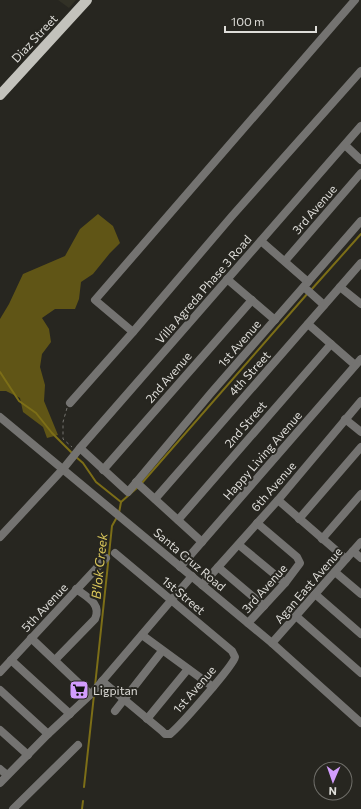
<svg xmlns="http://www.w3.org/2000/svg" width="361" height="809" font-family="Commissioner,sans-serif">
<style>
.built{fill:#323126}
.forest{fill:#605516}
.lines{fill:none;stroke-linecap:round;stroke-linejoin:round}
.stream{stroke:#7c6e17;stroke-width:2}
.path{stroke:#74736e;stroke-width:1;stroke-dasharray:3 3;stroke-linecap:butt}
.minor{stroke:#747371;stroke-width:8}
.major{stroke:#c3c2bc;stroke-width:10}
.labels{text-anchor:middle;dominant-baseline:central;stroke-width:4;stroke-linejoin:round;paint-order:stroke}
.street-label{font-size:12px;fill:#deddd9;stroke:#272620}
.poi-label{font-size:12px;fill:#deddd9;stroke:#272620;text-anchor:start}
.water-label{font-size:13px;font-style:italic;fill:#ddc95a;stroke:#272620}
</style>
<rect width="100%" height="100%" fill="#272620"/>
<!-- built -->
<polygon class="built" points="58,0 76,0 69,8"/>
<!-- forest -->
<polygon class="forest" points="98,214 113,226 120,243 110,253 93,274 81,282 79,299 75,309 55,309 42,318 49,329 51,342 42,354 40,367 45,385 44,401 58,435 47,438 43,427 23,412 20,398 6,391 0,391 0,319 9,304 23,274 65,256 80,229"/>
<g class="lines">
<!-- stream -->
<g class="stream">
<polyline points="311,290 361,234"/>
<polyline points="0,372 19,401 36,413 52,433 73,454"/>
<polyline points="76,457 83,463 96,482 121,502"/>
<polyline points="141,484 308,293"/>
<polyline points="121,502 138,487"/>
<polyline points="119,513 121,502"/>
<polyline points="95,686 112,526 117,517"/>
<polyline points="84,787 94,695"/>
<polyline points="82,809 83,801"/>
</g>
<!-- path -->
<polyline class="path" points="67,408 63,422 63,439 72,447"/>
<!-- minor -->
<g class="minor">
<polyline points="345,145 361,160"/>
<polyline points="261,241 308,282"/>
<polyline points="285,261 361,173"/>
<polyline points="227,279 275,320"/>
<polyline points="304,287 324,305"/>
<polyline points="340,287 361,304"/>
<polyline points="308,324 355,365"/>
<polyline points="133,332 95,300 355,0"/>
<polyline points="70,403 133,332 232,216 361,71"/>
<polyline points="0,417 272,643 361,723"/>
<polyline points="345,419 361,432"/>
<polyline points="80,448 128,492 211,393 361,221"/>
<polyline points="103,470 252,300"/>
<polyline points="136,482 202,542"/>
<polyline points="155,499 361,263"/>
<polyline points="278,500 346,559"/>
<polyline points="299,519 361,447"/>
<polyline points="178,520 331,344"/>
<polyline points="0,537 63,469 80,448 361,126"/>
<polyline points="322,539 361,494"/>
<polyline points="239,545 285,583"/>
<polyline points="353,551 361,558"/>
<polyline points="180,567 361,359"/>
<polyline points="218,567 264,606"/>
<polyline points="335,572 361,594"/>
<polyline points="202,585 278,500 361,401"/>
<polyline points="315,594 361,634"/>
<polyline points="296,616 361,673"/>
<polyline points="248,623 285,583 300,563 297,557 257,523"/>
<polyline points="142,635 213,687"/>
<polyline points="31,638 90,694"/>
<polyline points="272,643 361,542"/>
<polyline points="11,660 70,714"/>
<path d="M55,660l40,-41c7,-15 -8,-22 -19,-30"/>
<polyline points="0,672 106,558"/>
<path d="M102,681l60,50 3,3h5c9,-7 64,-69 65,-77l-3,-6 -117,-98"/>
<polyline points="0,690 48,734"/>
<polyline points="115,711 162,651"/>
<polyline points="147,719 188,669"/>
<polyline points="0,730 28,755"/>
<polyline points="0,769 7,775"/>
<polyline points="0,783 48,734 92,693 192,576"/>
<polyline points="13,809 78,745"/>
</g>
<!-- major -->
<polyline class="major" points="0,95 87,0"/>
</g>
<!-- icons -->
<defs>
<symbol id="supermarket-square" viewBox="-11 -11 22 22"><rect x="-9" y="-9" width="18" height="18" rx="4" fill="#d29cfd" stroke="#272620"/><path d="M-6-5.5h2.5l.6 2H6L4.5 2H-2.5L-4.4-4H-6ZM-1.5 3.2a1.3 1.3 0 1 0 .1 0ZM3 3.2a1.3 1.3 0 1 0 .1 0Z" fill="#111"/></symbol>
</defs>
<g fill-rule="evenodd">
<use href="#supermarket-square" x="68" y="679" width="22" height="22"/>
</g>
<g class="labels">
<!-- street labels -->
<g class="street-label">
<text transform="translate(34 38) rotate(-47)">Diaz Street</text>
<text transform="translate(314 209) rotate(-49)">3rd Avenue</text>
<text transform="translate(203 289) rotate(-49)">Villa Agreda Phase 3 Road</text>
<text transform="translate(239 343) rotate(-49)">1st Avenue</text>
<text transform="translate(249 373) rotate(-48)">4th Street</text>
<text transform="translate(168 377) rotate(-49)">2nd Avenue</text>
<text transform="translate(245 424) rotate(-49)">2nd Street</text>
<text transform="translate(262 455) rotate(-49)">Happy Living Avenue</text>
<text transform="translate(273 486) rotate(-49)">6th Avenue</text>
<text transform="translate(190 559) rotate(40)">Santa Cruz Road</text>
<text transform="translate(308 585) rotate(-49)">Agan East Avenue</text>
<text transform="translate(264 588) rotate(-48)">3rd Avenue</text>
<text transform="translate(184 595) rotate(40)">1st Street</text>
<text transform="translate(44 607) rotate(-47)">5th Avenue</text>
<text transform="translate(194 689) rotate(-49)">1st Avenue</text>
</g>
<!-- poi labels -->
<g class="poi-label">
<text x="93" y="690">Ligpitan</text>
</g>
<!-- water labels -->
<g class="water-label">
<text transform="translate(99 566) rotate(-84)">B'lok Creek</text>
</g>
</g>
<!-- north arrow -->
<g transform="translate(333 781) rotate(182)"><circle r="19" fill="#272620" stroke="#706f6a"/>
<path d="M0-3L7 15L0 10L-7 15Z" fill="#d29cfd"/>
<text y="-6" font-size="11" font-weight="bold" text-anchor="middle" fill="#deddd9">N</text>
</g>
<!-- scale -->
<path d="M225 26v6h91v-6" fill="none" stroke="#deddd9" stroke-width="2"/>
<text x="231" y="26" font-size="12" fill="#deddd9" stroke="#272620" stroke-width="3" paint-order="stroke">100 m</text>
</svg>
